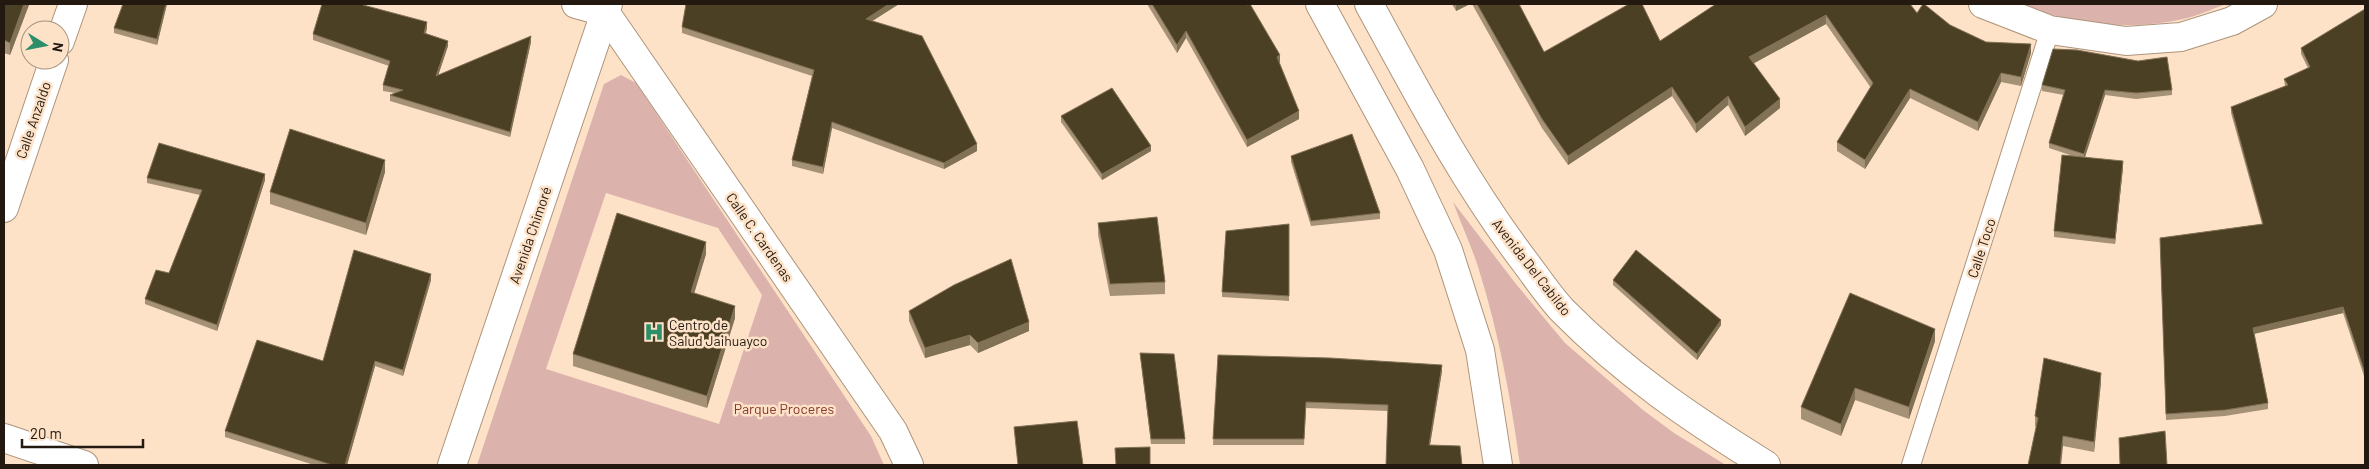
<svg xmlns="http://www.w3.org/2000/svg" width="2369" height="469" font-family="Barlow,sans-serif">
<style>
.green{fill:#dcb2ac;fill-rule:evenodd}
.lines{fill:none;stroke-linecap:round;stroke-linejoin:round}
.service-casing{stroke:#ad947b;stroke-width:20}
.minor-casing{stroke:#ad947b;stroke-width:30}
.tertiary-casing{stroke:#ad947b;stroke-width:30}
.service{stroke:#fff;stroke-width:18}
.minor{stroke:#fff;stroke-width:28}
.tertiary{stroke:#fff;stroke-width:28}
.wall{fill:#a49176}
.shaded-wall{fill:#817155}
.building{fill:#4c4024;stroke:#817155}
.labels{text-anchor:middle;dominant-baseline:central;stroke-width:5;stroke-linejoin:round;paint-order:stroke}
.street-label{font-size:14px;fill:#231910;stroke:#fde2c8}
.poi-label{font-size:14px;fill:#231910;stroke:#fde2c8;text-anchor:start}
.park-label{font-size:14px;fill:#85362d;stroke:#fde2c8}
</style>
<rect width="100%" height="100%" fill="#fde2c8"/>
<!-- green -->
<g class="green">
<path d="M2022,4h204c-14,5 -28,12 -43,15 -52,12 -112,6 -161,-15z"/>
<path d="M621,75l15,8 235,353 13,29h-407l127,-381zM606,193l112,35 44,67 -43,129 -173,-55z"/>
<path d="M1453,202l63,82 49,59 78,67 31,23 52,32h-206c-9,-66 -21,-131 -41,-195 -7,-23 -18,-46 -26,-68z"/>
</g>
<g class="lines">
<defs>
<polyline id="service" points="1911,465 2050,30"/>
<g id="minor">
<polyline points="576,4 605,12"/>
<polyline points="1983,4 2050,30 2126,41 2181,37 2232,21 2263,4"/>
<polyline points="605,12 893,431 909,465"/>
<polyline points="60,41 73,4"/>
<polyline points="4,208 54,60"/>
<polyline points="4,438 84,465"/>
<polyline points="452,465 608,4"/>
</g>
<g id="tertiary">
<polyline points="1320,4 1410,169 1448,250 1480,350 1498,465"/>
<path d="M1369,4c48,88 95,178 156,258 12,16 24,34 37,48 62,63 130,109 204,155"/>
</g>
</defs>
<!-- service casing -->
<use href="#service" class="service-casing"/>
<!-- minor casing -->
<use href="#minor" class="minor-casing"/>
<!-- tertiary casing -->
<use href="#tertiary" class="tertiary-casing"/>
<!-- service -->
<use href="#service" class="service"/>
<!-- minor -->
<use href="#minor" class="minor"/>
<!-- tertiary -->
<use href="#tertiary" class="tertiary"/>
</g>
<!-- wall -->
<g class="wall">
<polygon points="4,4 29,4 10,55 4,53"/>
<polygon points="167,4 157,45 114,33 114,28"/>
<polygon points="686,4 899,4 872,21 977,151 944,169 832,128 823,174 792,166 792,160 812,76 682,33 682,27"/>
<polygon points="1147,4 1247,4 1280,62 1279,63 1299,119 1247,147 1186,38 1177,53"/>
<polygon points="1452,4 1470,4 1456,11"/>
<polygon points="1472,4 1519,4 1544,52 1660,41 1716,4 1917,13 1950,25 1986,42 2031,53 2021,86 2001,82 1978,131 1910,98 1865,169 1837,151 1837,142 1871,88 1826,24 1754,63 1780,108 1745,136 1728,105 1696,133 1672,96 1568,165 1542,128"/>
<polygon points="365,6 427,28 426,33 448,46 438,75 531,42 510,137 390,101 390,95 395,93 383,91 383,85 389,66 313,40 313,34"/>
<polygon points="2365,9 2365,379 2343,313 2254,334 2268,403 2268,409 2225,416 2166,420 2160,238 2262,224 2231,113 2231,107 2285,86 2284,79 2308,68 2301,54 2301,48"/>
<polygon points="2042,85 2172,90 2172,95 2136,99 2105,95 2085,157 2123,167 2115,244 2054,237 2054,231 2070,155 2049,148 2049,143 2064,95 2042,91"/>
<polygon points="1061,116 1151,151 1102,180 1061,122"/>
<polygon points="1291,156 1380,213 1380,219 1311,226 1291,162"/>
<polygon points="385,172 366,235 270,204 270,192"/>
<polygon points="147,178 265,180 217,331 145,304 145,299 169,273 200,195 147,183"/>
<polygon points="1098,223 1165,282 1165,294 1110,296 1098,235"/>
<polygon points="1289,224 1289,301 1222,297 1222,292"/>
<polygon points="706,254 694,293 735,318 707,408 573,366 573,354"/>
<polygon points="431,280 403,376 375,366 347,465 314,465 225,437 225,431 323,361"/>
<polygon points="1613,280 1721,325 1697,360 1613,285"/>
<polygon points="909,311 1029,331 978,353 970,345 925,358 909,321"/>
<polygon points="1935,341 1909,419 1855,400 1841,436 1801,419 1801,407"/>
<polygon points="1140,353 1185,439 1185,444 1151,444"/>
<polygon points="1218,355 1442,371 1430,445 1386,465 1388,411 1306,408 1304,445 1213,445"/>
<polygon points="2101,382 2094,452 2063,446 2035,426 2035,416"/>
</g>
<!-- shaded-wall -->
<g class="shaded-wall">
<polygon points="24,4 29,4 29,5 10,55 10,43"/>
<polygon points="166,4 167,4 157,45 157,39"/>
<polygon points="889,4 899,4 866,25 866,19"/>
<polygon points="1456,4 1470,4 1456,11"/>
<polygon points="1826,15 1826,24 1749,66 1749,57"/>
<polygon points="427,22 427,28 424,38 424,33"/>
<polygon points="1186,31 1186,38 1177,53 1177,45"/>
<polygon points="531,36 531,42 510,137 510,132"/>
<polygon points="448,41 448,46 436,82 436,76"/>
<polygon points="2031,44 2031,53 2021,86 2021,77"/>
<polygon points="1280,55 1280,62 1277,64 1277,57"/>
<polygon points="2001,73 2001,82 1978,131 1978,122"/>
<polygon points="1672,87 1672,96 1568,165 1568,156"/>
<polygon points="1910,89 1910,98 1865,169 1865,160"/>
<polygon points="2105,90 2105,95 2084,160 2084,154"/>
<polygon points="1728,96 1728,105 1696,133 1696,124"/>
<polygon points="1780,99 1780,108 1745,136 1745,127"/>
<polygon points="1299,111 1299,119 1247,147 1247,140"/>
<polygon points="832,122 832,128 823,174 823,167"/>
<polygon points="977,144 977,151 944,169 944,163"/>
<polygon points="1151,146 1151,151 1102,180 1102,174"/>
<polygon points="385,160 385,172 366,235 366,223"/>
<polygon points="2123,161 2123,167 2115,244 2115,239"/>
<polygon points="265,174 265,180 217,331 217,325"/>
<polygon points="706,242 706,254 691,304 691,292"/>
<polygon points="431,274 431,280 403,376 403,370"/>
<polygon points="735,306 735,318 707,408 707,396"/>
<polygon points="2343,307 2343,313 2253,334 2253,328"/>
<polygon points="1721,320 1721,325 1697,360 1697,354"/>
<polygon points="1029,322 1029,331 978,353 978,343"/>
<polygon points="1935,329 1935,341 1909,419 1909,407"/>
<polygon points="970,335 970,345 925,358 925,348"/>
<polygon points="375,361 375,366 347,465 345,465"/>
<polygon points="1442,365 1442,371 1429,451 1429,445"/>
<polygon points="2101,373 2101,382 2094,452 2094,442"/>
<polygon points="1855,388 1855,400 1841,436 1841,424"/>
<polygon points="2063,436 2063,446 2061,465 2060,465"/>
</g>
<!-- building -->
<g class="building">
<polygon points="4,4 24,4 10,43 4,40"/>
<polygon points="123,4 166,4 157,39 114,28"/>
<polygon points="322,4 364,4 363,5 427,22 424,33 448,41 436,76 531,36 510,132 390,95 403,90 383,85 390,61 313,34"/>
<polygon points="686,4 889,4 866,19 922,36 977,144 944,163 832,122 823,167 792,160 814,70 682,27"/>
<polygon points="1152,4 1247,4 1247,5 1250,4 1280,55 1277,57 1299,111 1247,140 1186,31 1177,45"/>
<polygon points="1477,4 1519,4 1544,52 1629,4 1642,4 1660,41 1716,4 1910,4 1917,13 1923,4 1924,4 1950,25 1986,42 2031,44 2021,77 2001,73 1978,122 1910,89 1865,160 1837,142 1873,83 1826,15 1749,57 1780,99 1745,127 1728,96 1696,124 1672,87 1568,156 1542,119"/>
<polygon points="2365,9 2365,373 2343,307 2253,328 2268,403 2225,410 2166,414 2160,238 2263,224 2231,107 2288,85 2284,79 2310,67 2301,48"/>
<polygon points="2053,49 2077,50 2138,61 2167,57 2172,90 2136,93 2105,90 2084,154 2049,143 2065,90 2042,85"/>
<polygon points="1112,88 1151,146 1102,174 1061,116"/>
<polygon points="290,129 385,160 366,223 270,192"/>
<polygon points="1352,134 1380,213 1311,221 1291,156"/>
<polygon points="159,143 265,174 217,325 145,299 156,270 169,273 202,190 147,178"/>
<polygon points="2062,155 2123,161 2115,239 2054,231"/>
<polygon points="617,213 706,242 691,292 735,306 707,396 573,354"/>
<polygon points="1157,217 1165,282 1110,284 1098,223"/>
<polygon points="1289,224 1289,296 1222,292 1226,231"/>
<polygon points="354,250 431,274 403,370 375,361 345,465 332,465 225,431 257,340 323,361"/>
<polygon points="1636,250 1721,320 1697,354 1613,280"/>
<polygon points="1011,259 1029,322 978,343 970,335 925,348 909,311 954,285"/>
<polygon points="1850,293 1935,329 1909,407 1855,388 1841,424 1801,407"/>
<polygon points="1140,353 1174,354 1185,439 1151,439"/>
<polygon points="1218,355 1330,358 1442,365 1429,445 1460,446 1462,465 1386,465 1388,405 1306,402 1304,439 1213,439"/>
<polygon points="2044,358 2101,373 2094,442 2063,436 2060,465 2028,465 2038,418 2035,416"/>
<polygon points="1077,421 1083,465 1018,465 1014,427"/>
<polygon points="2165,431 2167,465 2120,465 2119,438"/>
<polygon points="1150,447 1150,465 1116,465 1115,448"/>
</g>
<!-- icons -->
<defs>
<symbol id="hospital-bare" viewBox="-9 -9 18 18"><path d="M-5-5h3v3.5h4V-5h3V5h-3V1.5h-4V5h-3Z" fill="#2d8f69" stroke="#fde2c8" stroke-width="2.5" paint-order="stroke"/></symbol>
</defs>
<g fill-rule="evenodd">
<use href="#hospital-bare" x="640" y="318" width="28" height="28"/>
</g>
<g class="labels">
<!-- street labels -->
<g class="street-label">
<text transform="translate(33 120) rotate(-71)">Calle Anzaldo</text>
<text transform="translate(530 235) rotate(-71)">Avenida Chimoré</text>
<text transform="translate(760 237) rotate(55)">Calle C. Cardenas</text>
<text transform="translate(1981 248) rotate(-72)">Calle Toco</text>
<text transform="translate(1532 267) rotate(52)">Avenida Del Cabildo</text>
</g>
<!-- poi labels -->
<g class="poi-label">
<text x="669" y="324">Centro de<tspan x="669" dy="16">Salud Jaihuayco</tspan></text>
</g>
<!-- park labels -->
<g class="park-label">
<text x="784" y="408">Parque Proceres</text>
</g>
</g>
<!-- border -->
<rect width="2369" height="469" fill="none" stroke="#231910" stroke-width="10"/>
<!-- north arrow -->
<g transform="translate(45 45) rotate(100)"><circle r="24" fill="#fde2c8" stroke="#a6927e"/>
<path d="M0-4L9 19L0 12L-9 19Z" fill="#2d8f69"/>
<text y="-8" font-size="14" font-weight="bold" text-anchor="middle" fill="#231910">N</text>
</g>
<!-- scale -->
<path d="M22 439v8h121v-8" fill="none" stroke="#231910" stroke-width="2.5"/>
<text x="30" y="439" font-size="15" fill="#231910" stroke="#fde2c8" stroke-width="4" paint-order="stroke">20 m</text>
</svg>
